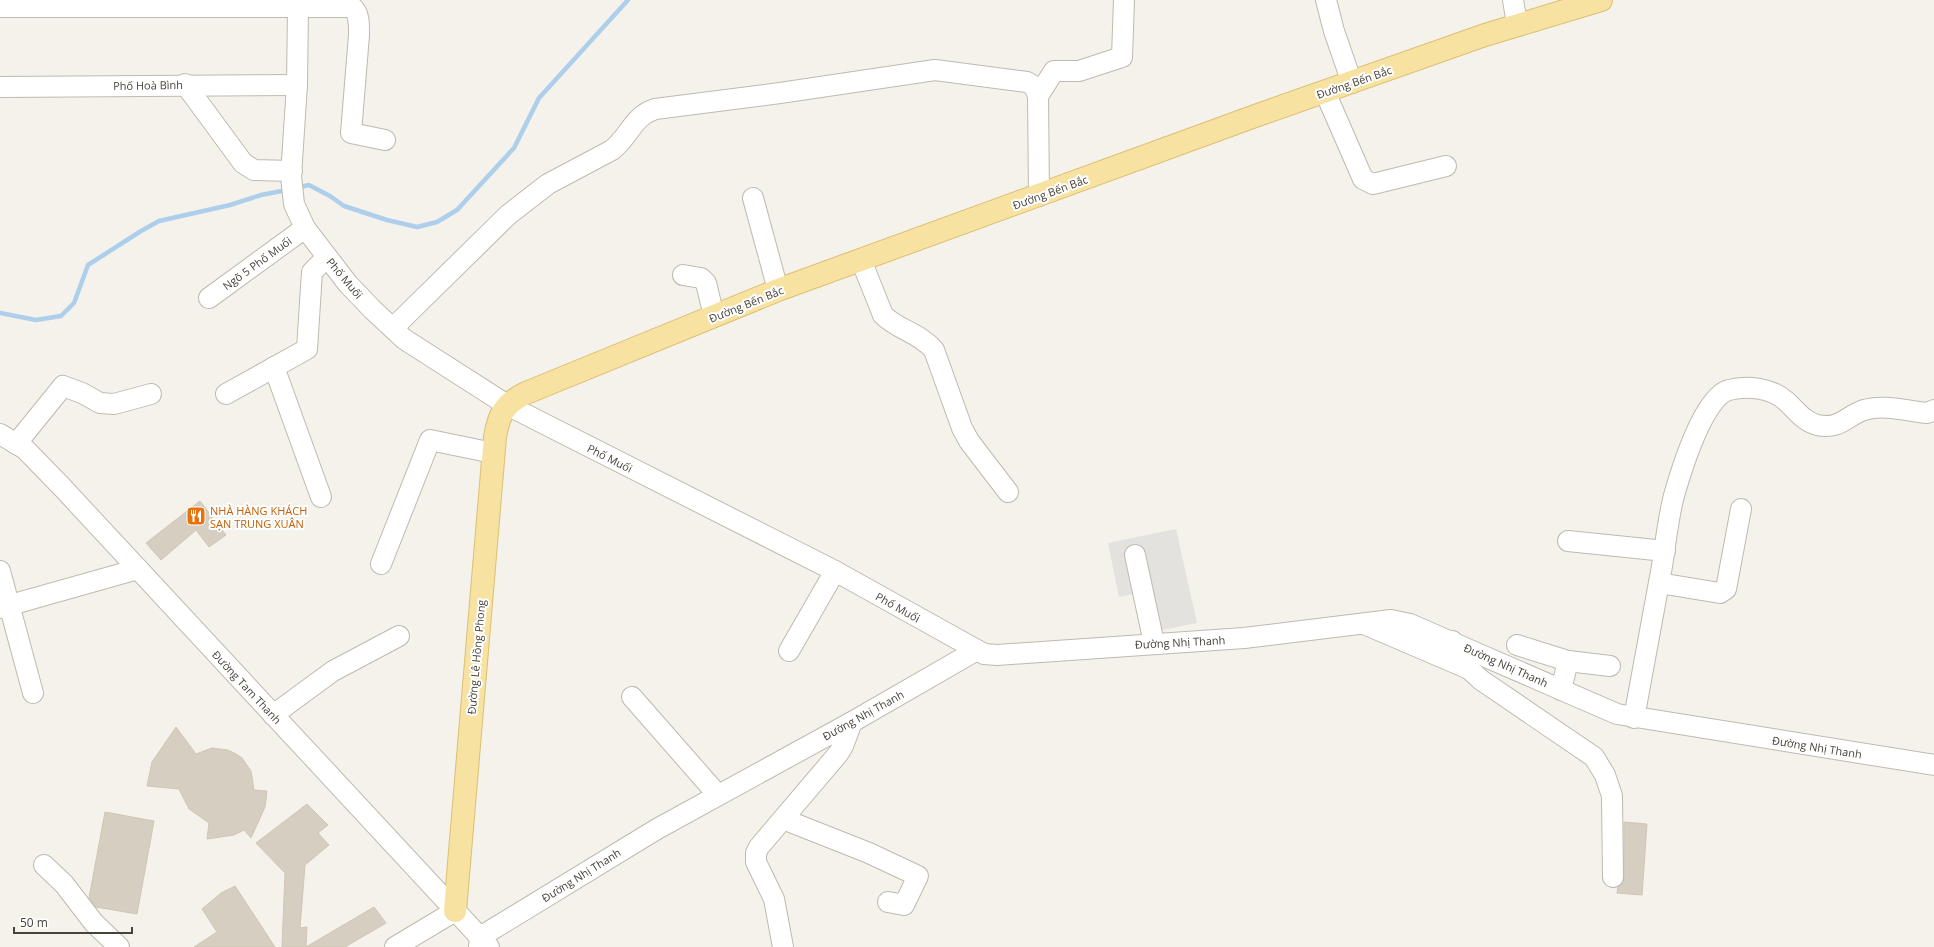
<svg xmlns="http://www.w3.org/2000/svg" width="1934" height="947" font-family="'Open Sans',sans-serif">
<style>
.parking{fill:#e3e2df}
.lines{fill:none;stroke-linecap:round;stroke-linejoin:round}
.stream{stroke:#adcfec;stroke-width:4.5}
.building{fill:#d5cec1;stroke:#cfc6b5}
.minor-casing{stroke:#bfbaae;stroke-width:22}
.major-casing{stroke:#dbc072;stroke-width:24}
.minor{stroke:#fff;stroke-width:20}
.major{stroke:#f7e2a2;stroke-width:22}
.labels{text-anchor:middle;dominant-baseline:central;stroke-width:4;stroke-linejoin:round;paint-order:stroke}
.street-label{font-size:11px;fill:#484339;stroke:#fff}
.food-label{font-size:11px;fill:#c56008;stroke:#fff;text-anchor:start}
</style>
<rect width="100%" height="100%" fill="#f4f2eb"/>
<!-- parking -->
<polygon class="parking" points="1176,529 1197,623 1142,634 1133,594 1119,597 1108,543"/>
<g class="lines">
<!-- stream -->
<g class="stream">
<polyline points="296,188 309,185 330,196 344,206 387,220 417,227 437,222 457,210 514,148 539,98 628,0"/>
<polyline points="0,313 36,320 61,316 74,303 88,265 141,231 159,221 230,205 261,195 287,190"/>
</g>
</g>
<!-- building -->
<g class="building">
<polygon points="200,501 226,535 209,547 196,530 161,560 146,543"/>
<polygon points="176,727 196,754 212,748 228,750 236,754 242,758 251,771 254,790 267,791 265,807 251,838 244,830 234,835 207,839 209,823 189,809 179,789 147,786 152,762"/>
<polygon points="307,804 328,825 318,833 329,845 305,865 300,928 307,927 306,947 282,947 285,873 256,843"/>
<polygon points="105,812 154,821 137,914 96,907 89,898"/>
<polygon points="1624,822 1647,824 1642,895 1617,893 1618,887 1623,883 1624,877"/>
<polygon points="235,886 275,947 194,947 217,932 202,909 221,893"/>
<polygon points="374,907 386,923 345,947 306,947"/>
</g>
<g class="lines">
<defs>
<g id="minor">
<polyline points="1326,0 1334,31 1352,83"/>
<polyline points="1513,0 1517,24"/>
<polyline points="0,7 298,7 297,85 291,176 294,204 305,228 348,284 373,310 404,339 507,405 835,571 977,650"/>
<path d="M298,7h54c8,6 7,19 7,28l-8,98 34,7"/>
<polyline points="185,84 243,163 254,170 292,171"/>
<polyline points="0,87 297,85"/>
<polyline points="1325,92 1363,179 1373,184 1446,166"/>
<polyline points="1038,96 1054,71 1079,71 1122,57 1124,0"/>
<polyline points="753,198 778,290"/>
<path d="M861,260l22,55c15,15 37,18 51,35l28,78 7,13 39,51"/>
<polyline points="683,275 701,278 706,283 714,316"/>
<polyline points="209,298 305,228"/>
<path d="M393,328l115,-113 40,-31 64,-34c18,-14 20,-33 43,-41l125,-16 155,-23 92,12 7,4 4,10 1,100"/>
<polyline points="274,367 321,497"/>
<polyline points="226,394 307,349 312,272 327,257"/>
<polyline points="0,434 25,449 62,487 489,947"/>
<polyline points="16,444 63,386 82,393 100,403 114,404 151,394"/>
<polyline points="1568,541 1665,551"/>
<polyline points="1135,555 1154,643"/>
<polyline points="381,564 430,440 493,453"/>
<polyline points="0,571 33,693"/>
<polyline points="1659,583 1720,593 1726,589 1741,509"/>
<polyline points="0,608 138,569"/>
<polyline points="1364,624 1469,669"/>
<polyline points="1452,641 1469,669 1481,680 1594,757 1605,775 1612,796 1613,877"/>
<polyline points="1517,645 1568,661"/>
<polyline points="789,651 835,571"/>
<polyline points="1561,690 1568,661 1610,666"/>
<polyline points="632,697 717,794"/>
<polyline points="273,715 333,671 399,636"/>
<path d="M1634,718c9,-51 19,-101 28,-152 4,-24 6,-50 13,-74 7,-24 29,-96 54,-102 18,-5 43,-2 57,11 10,9 17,20 31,24 23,5 29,-9 47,-15 19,-6 44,1 63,3l7,-3"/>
<polyline points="783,819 869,853 918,876 904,905 888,902"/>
<polyline points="44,865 64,884 94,923 119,947"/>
<polyline points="395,947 455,911"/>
<polyline points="479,947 480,937 657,829 852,722 977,650 984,654 997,655 1244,638 1391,620 1410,624 1617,714 1934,765"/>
<polyline points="783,947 774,899 756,862 756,853 759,847 838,754 843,746 852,722"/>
</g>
<path id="major" d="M455,911l40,-474c4,-23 9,-33 31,-44l252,-103 480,-175 227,-80 116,-35"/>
</defs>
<!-- minor casing -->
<use href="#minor" class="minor-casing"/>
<!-- major casing -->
<use href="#major" class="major-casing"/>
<!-- minor -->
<use href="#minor" class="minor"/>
<!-- major -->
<use href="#major" class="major"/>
</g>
<!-- icons -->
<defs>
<symbol id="restaurant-square" viewBox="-11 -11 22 22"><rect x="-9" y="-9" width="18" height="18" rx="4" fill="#e8710a" stroke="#fff"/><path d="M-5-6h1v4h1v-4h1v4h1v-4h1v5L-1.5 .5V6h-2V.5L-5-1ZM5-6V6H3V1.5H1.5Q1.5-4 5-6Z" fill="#fff"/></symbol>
</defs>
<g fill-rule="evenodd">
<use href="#restaurant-square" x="185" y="505" width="22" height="22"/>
</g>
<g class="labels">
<!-- street labels -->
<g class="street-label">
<text transform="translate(1354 82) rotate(-19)">Đường Bến Bắc</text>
<text transform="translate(148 85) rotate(-1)">Phố Hoà Bình</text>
<text transform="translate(1050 192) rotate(-20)">Đường Bến Bắc</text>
<text transform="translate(257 263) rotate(-36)">Ngõ 5 Phố Muối</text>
<text transform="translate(345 278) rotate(50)">Phố Muối</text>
<text transform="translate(746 304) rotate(-22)">Đường Bến Bắc</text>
<text transform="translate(610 458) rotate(27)">Phố Muối</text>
<text transform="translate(898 607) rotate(29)">Phố Muối</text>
<text transform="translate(1180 642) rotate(-3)">Đường Nhị Thanh</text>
<text transform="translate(476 657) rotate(-85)">Đường Lê Hồng Phong</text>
<text transform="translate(1506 665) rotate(24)">Đường Nhị Thanh</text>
<text transform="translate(247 687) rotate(47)">Đường Tam Thanh</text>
<text transform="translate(863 715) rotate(-29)">Đường Nhị Thanh</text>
<text transform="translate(1817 747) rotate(9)">Đường Nhị Thanh</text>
<text transform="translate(581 875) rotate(-32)">Đường Nhị Thanh</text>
</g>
<!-- food labels -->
<g class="food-label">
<text x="210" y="510">NHÀ HÀNG KHÁCH<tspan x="210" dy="13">SẠN TRUNG XUÂN</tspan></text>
</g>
</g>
<!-- scale -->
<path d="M14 927v6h118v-6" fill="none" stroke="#484339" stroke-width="2"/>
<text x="20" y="927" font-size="12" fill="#484339" stroke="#ffffff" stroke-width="3" paint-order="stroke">50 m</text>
</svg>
